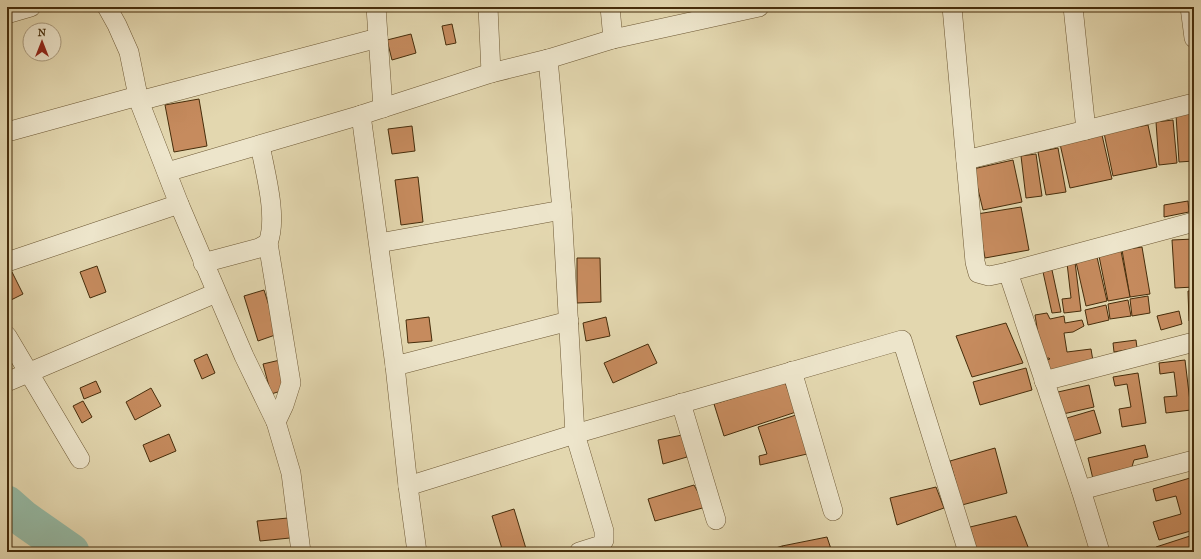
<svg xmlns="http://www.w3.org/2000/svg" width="1201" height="559" font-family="'IM FELL French Canon',serif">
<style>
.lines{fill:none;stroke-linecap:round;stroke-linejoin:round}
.river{stroke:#96baa5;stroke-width:37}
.building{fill:#c68b5e;stroke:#462d0b}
.minor-casing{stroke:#6d5834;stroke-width:20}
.minor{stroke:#ede5cb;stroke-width:19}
</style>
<rect width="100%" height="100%" fill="#e3d7af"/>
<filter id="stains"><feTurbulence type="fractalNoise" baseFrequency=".005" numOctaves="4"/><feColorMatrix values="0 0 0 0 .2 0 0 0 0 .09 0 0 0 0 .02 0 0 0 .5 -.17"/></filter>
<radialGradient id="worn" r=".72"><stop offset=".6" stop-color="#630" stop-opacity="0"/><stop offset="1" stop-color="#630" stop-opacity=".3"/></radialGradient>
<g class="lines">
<!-- river -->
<polyline class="river" points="7,504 24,519 71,552"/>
</g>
<!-- building -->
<g class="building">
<polygon points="452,24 456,43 446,45 442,26"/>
<polygon points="411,34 416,53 392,60 387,40"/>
<polygon points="199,99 207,146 174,152 165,105"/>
<polygon points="1194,113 1194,161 1179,162 1176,115"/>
<polygon points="1173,120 1177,163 1159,165 1156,122"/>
<polygon points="1148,125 1157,167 1113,176 1104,133"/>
<polygon points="412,126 415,151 392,154 388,129"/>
<polygon points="1102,135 1112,179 1070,188 1060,144"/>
<polygon points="1058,148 1066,192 1046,195 1038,152"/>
<polygon points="1036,154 1042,196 1026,198 1021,156"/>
<polygon points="1013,160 1022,202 983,210 973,169"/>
<polygon points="418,177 423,222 401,225 395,180"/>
<polygon points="1188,201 1189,212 1164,217 1164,205"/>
<polygon points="1021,207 1029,250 985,258 977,214"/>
<polygon points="1194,239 1194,287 1175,288 1172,240"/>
<polygon points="1142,247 1150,294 1130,297 1122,250"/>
<polygon points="1121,251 1130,297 1108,301 1099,256"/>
<polygon points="1097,257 1107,301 1086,306 1076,262"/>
<polygon points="577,258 600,258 601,302 577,303"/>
<polygon points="1075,262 1081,311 1064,313 1062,299 1071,298 1067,263"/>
<polygon points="97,266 106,292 90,298 80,272"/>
<polygon points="1052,270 1061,312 1052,313 1043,272"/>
<polygon points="12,272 23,294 7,302 7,274"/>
<polygon points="264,290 278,334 258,341 244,296"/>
<polygon points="1188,291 1194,291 1194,321 1189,321"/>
<polygon points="1148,296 1150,313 1132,316 1130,299"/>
<polygon points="1128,300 1131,316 1110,319 1108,304"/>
<polygon points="1106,305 1109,320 1088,325 1085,310"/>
<polygon points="1179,311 1182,324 1161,330 1157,316"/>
<polygon points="1047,313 1050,319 1064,316 1065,323 1082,320 1084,326 1073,332 1064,333 1067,352 1091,349 1094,367 1043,375 1041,361 1050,359 1049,358 1042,359 1035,315"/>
<polygon points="429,317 432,341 408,343 406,320"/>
<polygon points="606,317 610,336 586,341 583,323"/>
<polygon points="1006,323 1023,363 972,377 956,336"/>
<polygon points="1136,340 1137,348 1114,352 1113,343"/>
<polygon points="648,344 657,363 613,383 604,363"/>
<polygon points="207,354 215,373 202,379 194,360"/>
<polygon points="280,360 288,389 271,394 263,364"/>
<polygon points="1185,360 1191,410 1166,413 1164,397 1177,396 1174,372 1160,374 1159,363"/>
<polygon points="1026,368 1032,390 980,405 973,382"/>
<polygon points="1138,373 1146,423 1122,427 1119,409 1131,407 1127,384 1115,386 1113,377"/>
<polygon points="96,381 101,392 84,399 80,388"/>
<polygon points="785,382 796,412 724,436 714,404"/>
<polygon points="1089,385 1094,407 1063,414 1058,392"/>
<polygon points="151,388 161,406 135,420 126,402"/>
<polygon points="83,401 92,417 82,423 73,406"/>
<polygon points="1094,410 1101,433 1073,441 1067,418"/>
<polygon points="796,415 807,454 760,465 759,456 767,454 758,427"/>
<polygon points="169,434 176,451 150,462 143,445"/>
<polygon points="682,435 687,457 663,464 658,440"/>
<polygon points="1145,445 1148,457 1134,460 1131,470 1093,479 1088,458"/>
<polygon points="995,448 1007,493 962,505 950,461"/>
<polygon points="1190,478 1194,492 1194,530 1159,540 1153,522 1181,514 1176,496 1156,501 1153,489"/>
<polygon points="694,485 706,507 655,521 648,499"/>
<polygon points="936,487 944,508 897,525 890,498"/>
<polygon points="514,509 527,552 503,552 492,516"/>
<polygon points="1016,516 1030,552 977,552 970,527"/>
<polygon points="288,518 290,538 260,541 257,521"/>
<polygon points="1190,536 1194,552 1158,552 1156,547"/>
<polygon points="827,537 832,552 784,552 782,546"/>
<polygon points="782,546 784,552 763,552"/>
</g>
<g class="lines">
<defs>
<g id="minor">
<polyline points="107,7 117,25 129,52 139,101 179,204 244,356 276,422 291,473 301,552"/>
<polyline points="376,7 383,108"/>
<polyline points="488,7 491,73"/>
<polyline points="610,7 613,39"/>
<polyline points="952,7 975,262 978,273 989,276 1008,272 1194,222"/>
<polyline points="1073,7 1086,130"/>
<polyline points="1190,7 1194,38"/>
<polyline points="7,14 31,7"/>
<polyline points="548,59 562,210 575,434 604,531 604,540 601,545 579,552"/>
<polyline points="139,101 378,38"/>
<polyline points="361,115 395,366 408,486 417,552"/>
<polyline points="7,132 138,96"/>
<polyline points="966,160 1194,103"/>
<polyline points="167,172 361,115 491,73 548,59 613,39 759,7"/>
<polyline points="268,243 291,383 284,405 276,422"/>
<polyline points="379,243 562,210"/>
<polyline points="7,262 179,204"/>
<path d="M203,263l56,-15 9,-5c10,-26 -3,-71 -8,-98"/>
<polyline points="1008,272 1081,490 1100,552"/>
<polyline points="7,336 80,459"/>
<polyline points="395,366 569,321"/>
<polyline points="792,371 833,511"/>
<polyline points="9,381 216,293"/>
<polyline points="1044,381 1194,342"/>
<polyline points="681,403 716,520"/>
<polyline points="408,486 575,434 902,340 968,552"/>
<polyline points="1081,490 1194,460"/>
</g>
</defs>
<!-- minor casing -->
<use href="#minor" class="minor-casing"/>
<!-- minor -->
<use href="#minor" class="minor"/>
</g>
<!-- margin -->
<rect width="1201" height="559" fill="none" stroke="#e3d7af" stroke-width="24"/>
<rect x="8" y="8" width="1185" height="543" fill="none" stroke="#462d0b" stroke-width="2"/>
<rect x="12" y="12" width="1177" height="535" fill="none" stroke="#462d0b"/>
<!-- north arrow -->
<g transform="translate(42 42)"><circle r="19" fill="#ede5cb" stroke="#aa9b7e"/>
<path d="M0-3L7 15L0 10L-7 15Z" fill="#8f2418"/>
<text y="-6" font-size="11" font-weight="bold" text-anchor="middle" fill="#462d0b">N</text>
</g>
<rect width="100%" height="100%" filter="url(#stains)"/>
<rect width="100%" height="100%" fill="url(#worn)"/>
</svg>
